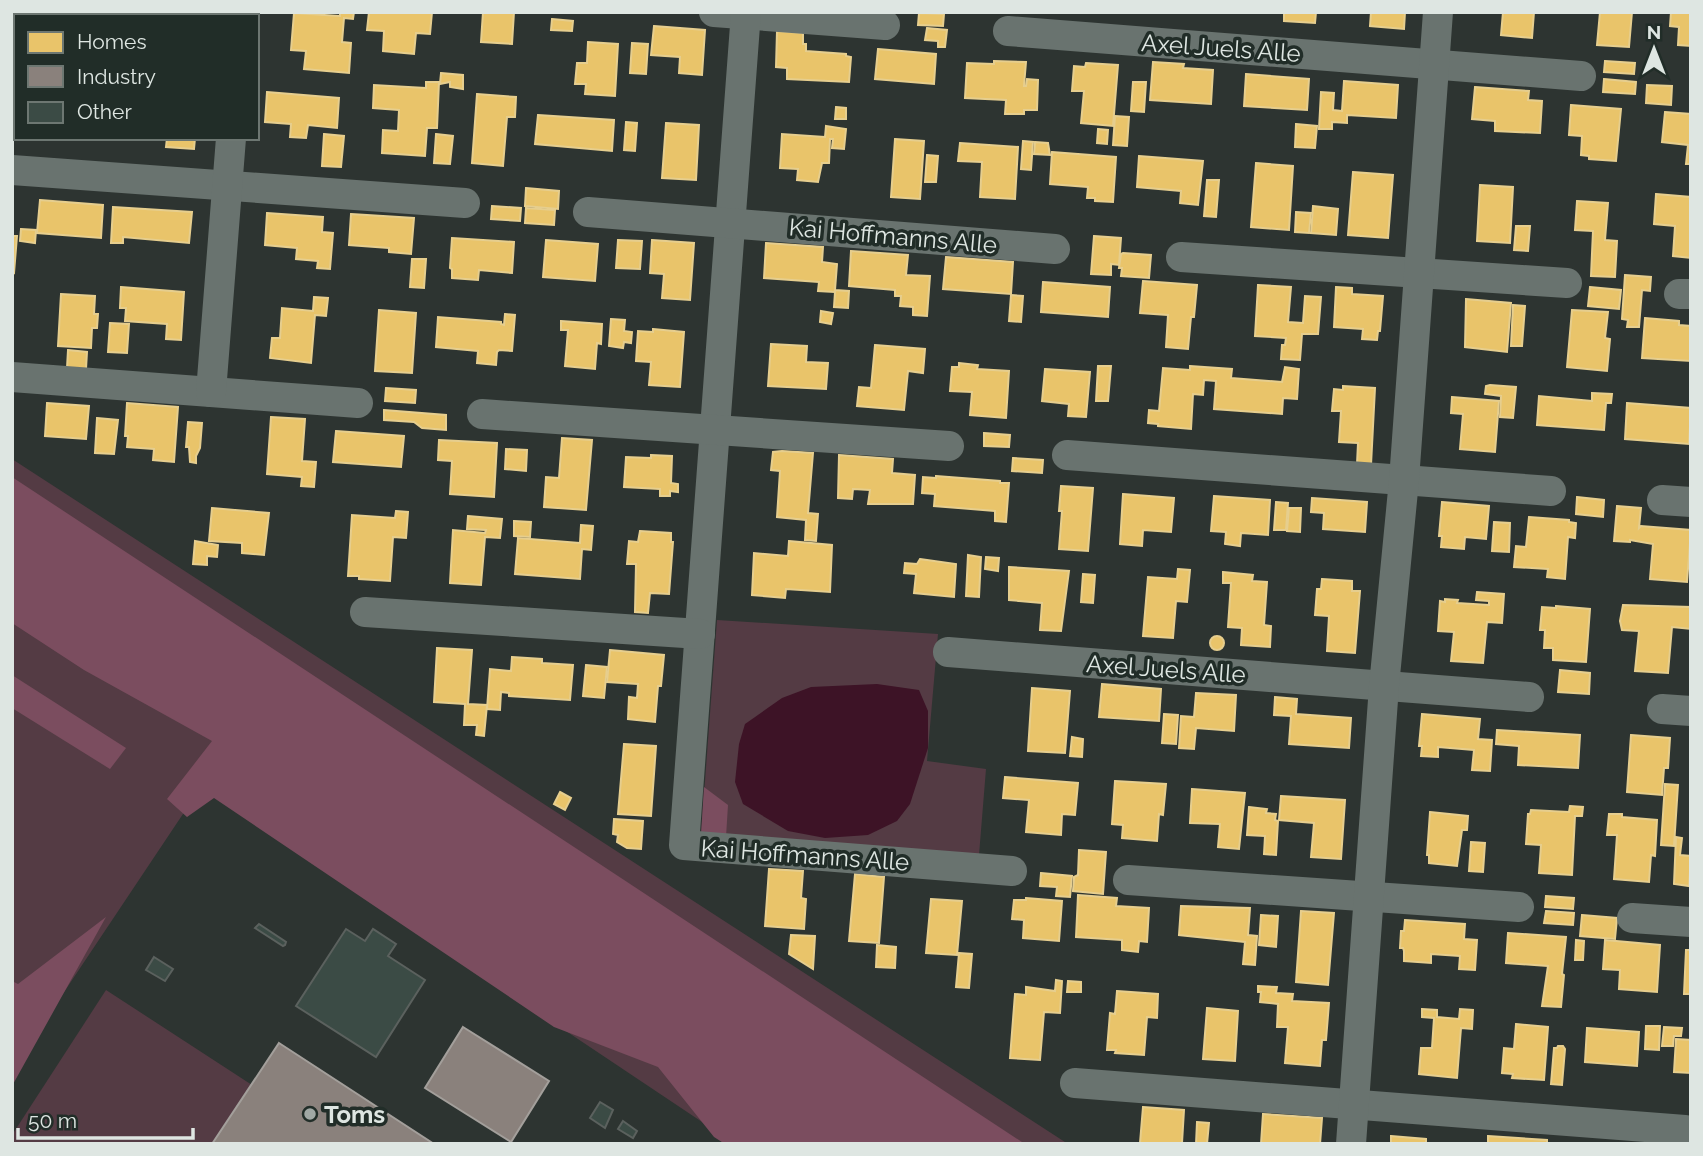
<svg xmlns="http://www.w3.org/2000/svg" width="1703" height="1156" font-family="Raleway,sans-serif">
<style>
.green{fill:#543b44}
.forest{fill:#7b4d5f}
.water{fill:#3d1326}
.homes{fill:#e9c46a;stroke:#e6ce8e;stroke-width:2}
.industry{fill:#8a817c;stroke:#a39f9b;stroke-width:2}
.building{fill:#3b4b45;stroke:#5b615e;stroke-width:2}
.lines{fill:none;stroke-linecap:round;stroke-linejoin:round}
.minor{stroke:#69736f;stroke-width:30}
.poi-dot{fill:#a0a8a4;stroke:#212d28;stroke-width:2.5}
.labels{text-anchor:middle;dominant-baseline:central;stroke-width:7;stroke-linejoin:round;paint-order:stroke}
.street-label{font-size:24px;fill:#dee6e2;stroke:#212d28}
.poi-label{font-size:24px;font-weight:bold;fill:#dee6e2;stroke:#212d28;text-anchor:start}
</style>
<rect width="100%" height="100%" fill="#2d3431"/>
<!-- green -->
<g class="green">
<polygon points="12,459 1068,1144 735,1144 201,787 12,1070"/>
<polygon points="717,620 938,634 927,761 986,769 979,855 701,835"/>
<polygon points="106,990 252,1085 212,1144 12,1144 12,1135"/>
</g>
<!-- forest -->
<g class="forest">
<polygon points="12,477 1025,1144 725,1144 714,1137 658,1067 554,1027 214,798 187,817 167,799 212,741 84,670 12,623"/>
<polygon points="12,675 126,748 110,769 12,708"/>
<polygon points="704,787 728,805 726,837 701,835"/>
<polygon points="106,917 12,1086 12,981 18,984"/>
</g>
<!-- water -->
<polygon class="water" points="877,684 919,690 928,711 928,748 910,804 897,821 868,835 825,838 788,831 743,804 735,782 739,744 745,724 782,698 811,687"/>
<!-- homes -->
<g class="homes">
<polygon points="340,12 354,12 353,19 344,18 342,42 351,43 349,73 304,69 306,51 291,50 294,13 340,16"/>
<polygon points="369,12 432,12 430,34 416,33 414,54 383,51 384,31 367,30"/>
<polygon points="483,12 514,12 512,44 481,42"/>
<polygon points="1284,12 1316,12 1315,23 1284,21"/>
<polygon points="1371,12 1405,12 1404,29 1370,26"/>
<polygon points="1503,12 1534,12 1532,38 1501,35"/>
<polygon points="1600,12 1632,12 1629,47 1597,45"/>
<polygon points="1671,12 1691,12 1691,46 1678,45 1679,27 1670,26"/>
<polygon points="919,13 944,14 943,26 918,25"/>
<polygon points="552,19 573,21 572,31 551,30"/>
<polygon points="654,26 705,30 702,75 679,73 680,57 651,55"/>
<polygon points="927,28 947,30 945,47 938,47 938,41 925,40"/>
<polygon points="777,31 803,33 803,44 806,44 806,51 846,54 846,56 851,57 849,82 787,79 787,68 776,67"/>
<polygon points="588,42 618,44 615,96 585,94 586,84 575,84 577,63 587,63"/>
<polygon points="632,43 648,44 646,74 630,73"/>
<polygon points="878,49 936,54 934,84 875,79"/>
<polygon points="994,61 1026,62 1024,86 1026,86 1027,79 1038,80 1037,110 1024,110 1024,114 1005,114 1006,100 965,98 967,63 994,64"/>
<polygon points="1605,61 1635,63 1634,74 1604,72"/>
<polygon points="1153,62 1184,64 1183,68 1213,70 1211,104 1150,100"/>
<polygon points="1086,63 1118,65 1113,126 1081,123 1084,91 1072,91 1074,66 1085,67"/>
<polygon points="441,73 463,75 463,89 450,87 450,82 440,84"/>
<polygon points="1246,74 1309,79 1307,110 1244,106"/>
<polygon points="1604,79 1636,82 1635,94 1603,92"/>
<polygon points="1344,81 1398,85 1396,118 1347,115 1347,123 1332,122 1332,129 1319,129 1321,92 1334,93 1333,110 1342,111"/>
<polygon points="426,82 439,82 437,128 427,128 425,156 382,153 383,130 398,131 399,110 373,108 374,85 426,88"/>
<polygon points="1133,82 1146,82 1144,112 1131,111"/>
<polygon points="1647,85 1672,86 1671,105 1646,103"/>
<polygon points="1475,87 1529,91 1528,100 1542,101 1540,133 1495,131 1495,121 1472,119"/>
<polygon points="267,92 339,98 337,128 308,125 306,138 290,137 291,124 265,122"/>
<polygon points="477,94 516,97 515,117 507,117 503,166 472,163"/>
<polygon points="1571,105 1621,109 1616,161 1589,159 1589,156 1581,155 1582,136 1569,135"/>
<polygon points="836,107 846,108 846,119 835,119"/>
<polygon points="1665,112 1691,114 1691,164 1686,164 1688,145 1662,142"/>
<polygon points="538,115 614,120 612,151 535,144"/>
<polygon points="1115,116 1129,117 1127,146 1113,145"/>
<polygon points="626,122 637,123 635,151 624,150"/>
<polygon points="666,123 699,125 696,180 662,178"/>
<polygon points="1296,124 1317,126 1315,148 1295,147"/>
<polygon points="826,126 846,129 844,149 832,148 833,139 830,139 829,163 822,163 818,182 797,180 798,169 780,168 782,134 825,137"/>
<polygon points="1098,129 1108,130 1107,144 1097,143"/>
<polygon points="324,134 344,136 341,167 322,166"/>
<polygon points="436,134 453,136 450,164 434,163"/>
<polygon points="167,138 195,138 194,149 166,147"/>
<polygon points="895,139 924,141 920,199 891,197"/>
<polygon points="1023,141 1033,142 1031,170 1021,169"/>
<polygon points="1035,142 1048,143 1050,155 1034,154"/>
<polygon points="960,143 1018,147 1015,199 980,197 982,162 958,161"/>
<polygon points="1052,152 1116,157 1113,202 1095,201 1095,198 1087,198 1088,187 1050,184"/>
<polygon points="927,155 938,156 936,182 925,182"/>
<polygon points="1139,156 1203,161 1198,205 1180,203 1181,191 1137,187"/>
<polygon points="1256,163 1293,166 1289,230 1251,227"/>
<polygon points="1353,172 1393,175 1388,238 1348,235"/>
<polygon points="1207,180 1219,180 1216,217 1204,216"/>
<polygon points="1480,185 1513,187 1510,243 1477,241"/>
<polygon points="526,188 559,191 558,209 525,206"/>
<polygon points="1656,194 1691,197 1691,258 1673,256 1675,226 1654,224"/>
<polygon points="40,200 103,205 101,238 37,233"/>
<polygon points="1577,201 1608,203 1605,240 1617,241 1615,277 1591,276 1593,231 1575,230"/>
<polygon points="492,206 521,208 520,221 491,219"/>
<polygon points="1313,206 1338,209 1336,235 1311,233"/>
<polygon points="113,207 192,212 189,243 123,237 123,243 111,243"/>
<polygon points="526,208 555,210 554,225 525,223"/>
<polygon points="1296,212 1311,213 1309,233 1295,232"/>
<polygon points="267,213 323,217 322,232 333,233 330,269 317,268 318,261 296,259 297,248 265,245"/>
<polygon points="351,214 414,218 411,254 389,252 389,248 349,245"/>
<polygon points="1516,226 1530,226 1528,251 1514,250"/>
<polygon points="21,229 36,230 35,243 20,241"/>
<polygon points="12,236 17,236 14,273 12,272"/>
<polygon points="1094,236 1121,238 1119,265 1111,264 1111,275 1091,274"/>
<polygon points="452,238 514,242 512,273 479,270 478,280 452,278 452,269 450,268"/>
<polygon points="546,240 598,244 595,281 543,277"/>
<polygon points="618,240 642,241 640,269 616,268"/>
<polygon points="652,240 694,243 690,300 662,298 664,274 650,273"/>
<polygon points="766,243 823,247 822,262 837,264 835,290 849,291 848,308 834,307 835,292 818,291 819,282 764,278"/>
<polygon points="851,251 908,255 906,275 930,276 927,316 913,315 913,307 900,306 901,296 895,296 895,290 849,286"/>
<polygon points="1123,253 1151,255 1149,278 1121,276 1122,268 1119,268 1121,254"/>
<polygon points="946,257 1013,262 1011,294 943,289"/>
<polygon points="412,259 426,259 424,288 410,287"/>
<polygon points="1625,275 1651,277 1650,291 1642,290 1639,327 1627,327 1628,320 1622,319"/>
<polygon points="1143,281 1197,285 1194,317 1191,317 1188,349 1166,347 1168,315 1140,313"/>
<polygon points="1043,282 1110,287 1108,317 1041,312"/>
<polygon points="1258,285 1291,287 1288,322 1303,323 1305,296 1321,297 1318,334 1302,334 1300,360 1281,359 1282,345 1285,345 1286,338 1255,336"/>
<polygon points="121,287 184,292 181,340 166,339 167,324 125,321 126,308 120,308"/>
<polygon points="1336,287 1352,288 1352,294 1383,296 1380,331 1378,331 1377,340 1362,339 1363,329 1334,327"/>
<polygon points="1590,287 1621,290 1619,309 1588,306"/>
<polygon points="61,294 95,296 94,314 98,314 97,328 92,328 91,348 58,346"/>
<polygon points="1011,295 1023,296 1021,322 1009,321"/>
<polygon points="314,297 328,298 326,316 315,315 311,363 270,358 272,338 280,338 282,308 313,311"/>
<polygon points="1466,299 1511,303 1507,352 1465,347"/>
<polygon points="1513,305 1525,306 1522,346 1511,346"/>
<polygon points="379,310 416,313 412,373 375,371"/>
<polygon points="1572,310 1608,312 1605,338 1610,339 1607,371 1567,367"/>
<polygon points="821,311 833,313 831,324 820,322"/>
<polygon points="505,314 515,315 512,351 499,350 497,352 496,365 477,363 478,351 436,347 438,317 501,322 501,324 504,325"/>
<polygon points="1645,318 1679,321 1679,325 1691,326 1691,361 1642,358"/>
<polygon points="611,319 625,320 624,331 632,332 631,343 624,342 623,348 609,346"/>
<polygon points="561,321 602,324 601,344 597,343 595,369 565,366 568,330 561,330"/>
<polygon points="110,323 129,324 127,353 108,352"/>
<polygon points="653,329 684,332 680,387 649,385 651,362 636,361 638,331 653,332"/>
<polygon points="771,344 807,346 806,362 828,363 826,389 768,386"/>
<polygon points="875,345 925,349 923,373 908,371 904,410 857,406 859,387 871,388"/>
<polygon points="68,350 87,352 86,369 67,368"/>
<polygon points="959,363 978,365 977,369 1009,371 1006,418 970,415 972,392 950,391 952,367 959,367"/>
<polygon points="1098,366 1111,366 1108,401 1096,401"/>
<polygon points="1190,366 1232,369 1231,378 1282,382 1285,367 1299,369 1297,399 1283,398 1282,414 1214,409 1216,381 1204,380 1203,395 1193,394 1191,429 1158,426 1158,424 1148,423 1149,410 1159,411 1163,368 1190,370"/>
<polygon points="1045,369 1090,372 1086,417 1068,416 1069,404 1042,401"/>
<polygon points="1490,385 1516,387 1513,418 1500,417 1501,396 1485,394 1486,386"/>
<polygon points="1343,386 1375,388 1371,465 1357,464 1358,443 1339,442 1341,411 1332,411 1334,389 1343,390"/>
<polygon points="386,388 416,390 415,403 385,401"/>
<polygon points="1592,393 1612,394 1611,403 1606,403 1604,430 1537,425 1539,396 1592,401"/>
<polygon points="1452,397 1499,401 1495,452 1460,449 1463,414 1451,413"/>
<polygon points="47,403 89,406 86,439 45,436"/>
<polygon points="127,403 178,407 174,462 153,460 154,449 127,447 128,436 125,436"/>
<polygon points="1627,403 1691,408 1689,444 1625,439"/>
<polygon points="384,410 446,415 446,430 422,428 414,422 384,420"/>
<polygon points="271,417 305,419 302,461 316,462 314,487 301,486 302,477 267,474"/>
<polygon points="97,418 118,420 114,454 95,453"/>
<polygon points="188,422 202,423 200,448 196,456 196,463 190,462 189,447 186,447"/>
<polygon points="336,431 404,436 401,467 333,462"/>
<polygon points="984,433 1010,435 1009,447 984,446"/>
<polygon points="562,438 592,440 586,510 544,507 546,477 559,478"/>
<polygon points="439,440 497,443 494,497 450,494 452,461 438,460"/>
<polygon points="506,449 527,450 526,471 505,469"/>
<polygon points="782,451 813,453 808,513 818,514 816,541 805,540 806,520 777,517 780,471 771,470 773,452"/>
<polygon points="651,455 672,456 671,483 678,484 678,492 670,491 670,496 660,496 660,489 624,487 626,457 651,458"/>
<polygon points="839,455 893,459 892,473 915,475 913,504 868,504 870,490 853,489 852,499 838,498"/>
<polygon points="1013,458 1043,460 1042,473 1012,471"/>
<polygon points="936,476 1000,481 1000,483 1009,483 1006,522 995,521 995,511 934,506 935,494 922,493 923,477 936,478"/>
<polygon points="1061,486 1093,488 1088,551 1059,549 1062,511 1059,511"/>
<polygon points="1123,494 1174,498 1171,532 1143,530 1142,546 1120,544"/>
<polygon points="1214,496 1270,500 1268,535 1241,533 1240,546 1225,544 1226,532 1211,531"/>
<polygon points="1577,497 1604,500 1603,517 1576,514"/>
<polygon points="1312,498 1367,502 1365,532 1323,529 1324,513 1311,512"/>
<polygon points="1276,502 1288,503 1286,530 1274,530"/>
<polygon points="1442,502 1489,506 1486,539 1465,537 1464,549 1441,547 1442,536 1439,536"/>
<polygon points="1617,506 1641,508 1639,528 1641,526 1691,530 1687,582 1650,579 1653,544 1630,540 1630,542 1614,541"/>
<polygon points="212,508 269,513 264,555 242,553 242,543 209,541"/>
<polygon points="1289,508 1301,508 1300,532 1287,531"/>
<polygon points="396,511 408,512 406,538 393,537 390,581 359,579 359,576 348,576 352,515 395,518"/>
<polygon points="468,516 502,519 500,538 485,537 481,585 450,583 453,530 485,533 486,530 467,529"/>
<polygon points="1529,517 1569,520 1569,522 1576,523 1575,538 1568,537 1565,579 1547,577 1548,569 1514,567 1516,546 1526,547"/>
<polygon points="514,521 531,522 530,537 514,536"/>
<polygon points="1494,522 1510,523 1509,552 1492,551"/>
<polygon points="581,525 593,526 591,550 582,549 580,579 515,574 518,538 580,543"/>
<polygon points="640,531 671,533 671,542 673,542 669,594 650,593 648,613 635,612 636,564 627,564 629,541 638,542"/>
<polygon points="195,541 218,545 217,557 207,556 207,565 193,564"/>
<polygon points="789,541 832,545 830,592 786,589 785,598 752,595 754,553 788,556"/>
<polygon points="968,555 981,557 979,597 966,596"/>
<polygon points="986,557 999,558 998,571 985,569"/>
<polygon points="920,559 956,564 954,597 914,593 916,574 904,573 905,563 917,564"/>
<polygon points="1009,567 1069,571 1061,631 1040,630 1042,603 1009,600"/>
<polygon points="1178,569 1190,570 1187,602 1176,601 1173,638 1143,636 1148,577 1177,579"/>
<polygon points="1223,572 1253,575 1252,581 1267,582 1264,625 1271,626 1270,647 1241,645 1242,628 1228,627 1231,583 1223,583"/>
<polygon points="1083,574 1095,575 1093,603 1081,602"/>
<polygon points="1322,579 1352,581 1352,591 1360,591 1355,653 1327,651 1329,616 1315,615 1317,589 1321,589"/>
<polygon points="1477,592 1504,594 1502,623 1487,622 1483,663 1451,661 1454,632 1438,631 1440,601 1445,602 1445,599 1458,600 1457,603 1489,605 1489,601 1476,600"/>
<polygon points="1623,605 1691,607 1691,629 1672,627 1668,673 1635,671 1639,631 1622,630 1620,621"/>
<polygon points="1556,606 1590,609 1586,662 1553,660 1553,648 1544,648 1545,630 1540,630 1542,607 1556,608"/>
<circle cx="1217" cy="643" r="7"/>
<polygon points="437,648 472,650 468,704 487,705 484,736 476,735 477,725 464,725 465,704 434,702"/>
<polygon points="610,650 664,655 661,686 658,686 655,722 628,719 629,697 637,698 638,684 607,682"/>
<polygon points="512,657 542,659 542,663 573,665 570,700 509,696 509,693 501,692 500,710 487,709 490,669 511,671"/>
<polygon points="586,665 607,667 604,698 583,696"/>
<polygon points="1560,670 1590,673 1589,694 1558,692"/>
<polygon points="1102,684 1161,689 1159,721 1099,717"/>
<polygon points="1032,688 1070,691 1065,753 1028,751"/>
<polygon points="1196,693 1236,695 1234,731 1196,728 1194,749 1179,748 1181,716 1194,717"/>
<polygon points="1275,697 1297,699 1296,714 1351,718 1349,748 1289,744 1291,716 1274,715"/>
<polygon points="1164,714 1178,715 1176,744 1162,743"/>
<polygon points="1422,714 1480,719 1478,739 1492,740 1490,771 1472,770 1474,750 1438,747 1438,757 1421,756 1422,746 1419,746"/>
<polygon points="1497,730 1580,735 1578,768 1518,765 1519,746 1496,744"/>
<polygon points="1631,735 1670,738 1668,768 1664,768 1662,795 1627,792"/>
<polygon points="1072,737 1083,739 1082,757 1070,756"/>
<polygon points="624,744 656,746 651,816 618,814"/>
<polygon points="1005,777 1078,783 1075,815 1062,814 1061,835 1026,832 1029,800 1003,798"/>
<polygon points="1115,781 1166,784 1163,815 1159,814 1157,841 1122,838 1123,825 1112,824"/>
<polygon points="1665,784 1678,785 1674,846 1661,845"/>
<polygon points="1192,789 1245,793 1239,849 1218,847 1220,824 1190,823"/>
<polygon points="560,792 571,798 565,810 554,804"/>
<polygon points="1281,796 1345,800 1341,859 1311,857 1314,823 1279,820"/>
<polygon points="1570,806 1583,807 1582,816 1575,816 1572,875 1539,873 1541,845 1526,844 1528,814 1530,814 1531,810 1569,812"/>
<polygon points="1249,807 1267,809 1266,813 1276,814 1275,820 1278,821 1276,855 1264,854 1265,836 1247,835"/>
<polygon points="1430,812 1468,816 1467,830 1462,830 1457,866 1429,863 1429,855 1427,855"/>
<polygon points="1609,814 1622,814 1622,817 1657,820 1655,856 1651,855 1649,882 1614,879 1617,835 1607,835"/>
<polygon points="614,819 643,821 641,849 627,848 617,842 618,835 613,834"/>
<polygon points="1676,837 1682,838 1680,855 1691,856 1689,886 1674,884"/>
<polygon points="1471,842 1485,843 1483,872 1469,871"/>
<polygon points="1079,850 1106,852 1103,894 1073,891 1074,877 1078,875"/>
<polygon points="769,869 803,871 801,898 806,899 804,929 765,926"/>
<polygon points="1041,873 1072,876 1070,897 1056,896 1057,887 1040,886"/>
<polygon points="855,874 884,877 879,943 849,941"/>
<polygon points="1078,895 1117,898 1116,906 1149,908 1147,942 1139,941 1138,952 1122,950 1122,940 1076,937"/>
<polygon points="1546,896 1574,898 1573,909 1545,907"/>
<polygon points="1026,898 1062,901 1059,941 1023,938 1024,920 1012,919 1014,900 1026,900"/>
<polygon points="931,899 962,901 957,955 926,953"/>
<polygon points="1181,906 1250,908 1248,935 1257,936 1255,965 1243,964 1245,942 1179,935"/>
<polygon points="1301,911 1334,913 1328,985 1296,982"/>
<polygon points="1546,911 1574,913 1573,925 1544,923"/>
<polygon points="1261,915 1278,916 1276,947 1259,945"/>
<polygon points="1582,915 1617,918 1615,939 1580,936"/>
<polygon points="1405,920 1465,924 1464,939 1477,940 1475,970 1459,969 1460,956 1431,954 1431,963 1404,961 1404,951 1403,948 1400,948 1401,931 1404,931"/>
<polygon points="1508,933 1566,937 1562,974 1564,975 1561,1007 1542,1006 1548,966 1506,963"/>
<polygon points="791,935 815,936 813,969 789,954"/>
<polygon points="1576,940 1584,941 1583,960 1575,960"/>
<polygon points="1605,940 1660,945 1657,992 1619,989 1620,970 1603,969"/>
<polygon points="877,945 896,947 895,968 876,967"/>
<polygon points="1686,950 1691,950 1691,994 1684,994"/>
<polygon points="959,953 972,954 969,988 956,987"/>
<polygon points="1056,980 1062,981 1060,1013 1044,1012 1040,1060 1010,1058 1015,994 1026,995 1026,987 1055,991"/>
<polygon points="1068,981 1081,982 1081,992 1067,992"/>
<polygon points="1258,986 1277,987 1276,993 1293,994 1292,1001 1329,1003 1326,1040 1322,1040 1320,1066 1285,1063 1288,1027 1277,1027 1278,1004 1260,1002 1261,992 1258,992"/>
<polygon points="1117,991 1158,994 1157,1018 1147,1017 1144,1055 1115,1053 1116,1050 1107,1050 1110,1013 1115,1014"/>
<polygon points="1207,1008 1238,1011 1235,1061 1203,1059"/>
<polygon points="1422,1009 1437,1010 1437,1017 1459,1019 1460,1009 1473,1010 1472,1029 1461,1028 1457,1078 1419,1074 1421,1048 1432,1048 1434,1018 1422,1017"/>
<polygon points="1516,1024 1548,1027 1544,1080 1512,1078 1513,1074 1502,1073 1504,1048 1514,1049"/>
<polygon points="1646,1026 1660,1026 1659,1050 1645,1049"/>
<polygon points="1664,1027 1682,1028 1681,1036 1674,1036 1673,1046 1662,1046"/>
<polygon points="1587,1028 1639,1032 1637,1066 1585,1062"/>
<polygon points="1676,1039 1691,1040 1691,1073 1674,1072"/>
<polygon points="1558,1046 1563,1046 1565,1049 1562,1085 1551,1084 1554,1048 1557,1048"/>
<polygon points="1143,1107 1184,1110 1182,1143 1187,1144 1140,1143"/>
<polygon points="1263,1114 1322,1118 1320,1144 1261,1144"/>
<polygon points="1197,1122 1209,1123 1207,1144 1196,1144"/>
<polygon points="1391,1136 1426,1139 1426,1143 1431,1144 1391,1144"/>
<polygon points="1488,1136 1547,1140 1547,1144 1488,1144"/>
</g>
<!-- industry -->
<g class="industry">
<polygon points="463,1027 549,1081 511,1142 425,1088"/>
<polygon points="279,1043 434,1144 212,1144"/>
</g>
<!-- building -->
<g class="building">
<polygon points="259,924 286,942 285,945 283,946 255,928"/>
<polygon points="346,929 365,941 373,929 396,944 388,956 425,980 376,1057 296,1006"/>
<polygon points="154,957 173,969 165,981 146,970"/>
<polygon points="600,1102 613,1110 605,1128 590,1118"/>
<polygon points="623,1121 637,1131 633,1138 618,1129"/>
</g>
<g class="lines">
<!-- minor -->
<g class="minor">
<polyline points="714,12 885,25"/>
<polyline points="746,12 684,845 1012,871"/>
<polyline points="240,16 241,12"/>
<polyline points="1008,31 1581,76"/>
<polyline points="12,170 465,203"/>
<polyline points="588,212 1055,249"/>
<polyline points="1181,257 1567,283"/>
<polyline points="1679,294 1691,294"/>
<polyline points="12,377 358,403"/>
<polyline points="211,392 231,138"/>
<polyline points="482,414 949,446"/>
<polyline points="1067,455 1551,491"/>
<polyline points="1662,500 1691,502"/>
<polyline points="365,612 700,634"/>
<polyline points="948,652 1529,697"/>
<polyline points="1662,709 1691,711"/>
<polyline points="1128,880 1519,907"/>
<polyline points="1632,918 1691,922"/>
<polyline points="1075,1083 1685,1130"/>
<polyline points="1351,1144 1384,686 1404,480 1438,12"/>
</g>
</g>
<!-- markers -->
<circle class="poi-dot" cx="310" cy="1114" r="7"/>
<g class="labels">
<!-- street labels -->
<g class="street-label">
<text transform="translate(1221 48) rotate(4)">Axel Juels Alle</text>
<text transform="translate(893 236) rotate(5)">Kai Hoffmanns Alle</text>
<text transform="translate(1166 669) rotate(4)">Axel Juels Alle</text>
<text transform="translate(805 855) rotate(4)">Kai Hoffmanns Alle</text>
</g>
<!-- poi labels -->
<g class="poi-label">
<text x="324" y="1114">Toms</text>
</g>
</g>
<!-- border -->
<rect width="1703" height="1156" fill="none" stroke="#dee6e2" stroke-width="28"/>
<!-- legend -->
<rect x="14" y="14" width="245" height="126" fill="#212d28" stroke="#6d7772" stroke-width="2"/>
<rect x="28" y="32" width="35" height="21" fill="#e9c46a" stroke="#6d7772" stroke-width="2"/>
<text x="77" y="49" font-size="21" fill="#dee6e2">Homes</text>
<rect x="28" y="66" width="35" height="21" fill="#8a817c" stroke="#6d7772" stroke-width="2"/>
<text x="77" y="84" font-size="21" fill="#dee6e2">Industry</text>
<rect x="28" y="102" width="35" height="21" fill="#3b4b45" stroke="#6d7772" stroke-width="2"/>
<text x="77" y="119" font-size="21" fill="#dee6e2">Other</text>
<!-- north arrow -->
<g transform="translate(1654 49)" stroke="#212d28" stroke-width="5" paint-order="stroke">
<path d="M0-5L12 26L0 18L-12 26Z" fill="#dee6e2"/>
<text y="-10" font-size="19" font-weight="bold" text-anchor="middle" fill="#dee6e2">N</text>
</g>
<!-- scale -->
<path d="M18 1128v10h175v-10" fill="none" stroke="#dee6e2" stroke-width="3.5"/>
<text x="28" y="1128" font-size="21" fill="#dee6e2" stroke="#212d28" stroke-width="5" paint-order="stroke">50 m</text>
</svg>
